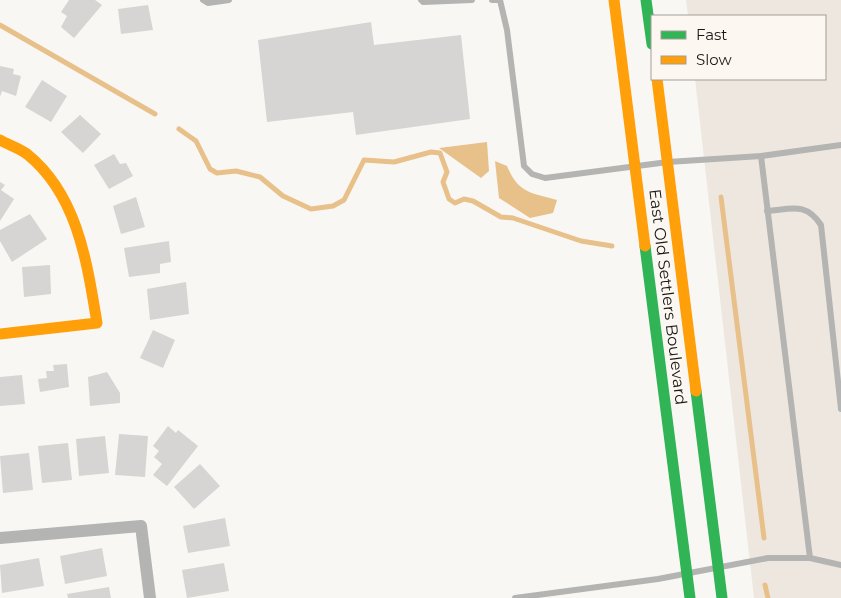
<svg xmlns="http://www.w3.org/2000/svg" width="841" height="598" font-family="Montserrat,sans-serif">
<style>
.built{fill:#eee7e0}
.water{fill:#e8c08a}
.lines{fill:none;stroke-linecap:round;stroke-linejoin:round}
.stream{stroke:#e8c08a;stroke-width:5}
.building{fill:#d7d5d3}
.lane{stroke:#b4b4b3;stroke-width:6}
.street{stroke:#b4b4b3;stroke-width:12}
.fast{stroke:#30b455;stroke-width:11}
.slow{stroke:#ff9f0a;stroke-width:11}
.labels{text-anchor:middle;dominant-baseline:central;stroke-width:5;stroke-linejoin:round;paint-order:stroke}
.street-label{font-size:16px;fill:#191815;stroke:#fcf7f1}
</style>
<rect width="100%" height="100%" fill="#f9f7f4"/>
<!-- built -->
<polygon class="built" points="686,0 841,0 841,598 754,598 695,79 825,79 825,16 688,16"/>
<!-- water -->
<g class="water">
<polygon points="487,142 489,171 481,178 439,148"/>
<path d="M495,161l12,5c11,27 24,27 50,34l-4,13 -23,5 -31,-20z"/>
</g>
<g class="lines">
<!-- stream -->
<g class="stream">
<polyline points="0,25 155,114"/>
<polyline points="179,129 196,141 210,169 217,173 236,171 260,177 283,196 311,209 333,206 344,200 364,160 394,162 431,152 440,153 447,172 443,182 449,199 455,203 464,199 473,201 501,217 513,218 581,241 612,246"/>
<polyline points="721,197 764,538"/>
<polyline points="765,585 768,598"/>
</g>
</g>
<!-- building -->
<g class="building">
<polygon points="69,0 95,0 102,5 74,38 61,27 67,16 61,12"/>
<polygon points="148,5 153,30 121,34 118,9"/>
<polygon points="371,22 374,45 461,35 470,119 356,135 353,112 267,122 258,40"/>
<polygon points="0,66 14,69 13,74 21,76 16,96 2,91 0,97"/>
<polygon points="42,80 67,96 51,122 25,107"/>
<polygon points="80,115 101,134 83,153 61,132"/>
<polygon points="114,154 120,164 126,163 133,176 109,189 94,165"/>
<polygon points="0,182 5,185 1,190 14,199 0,221"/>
<polygon points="136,197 145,227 121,234 113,206"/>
<polygon points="30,214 47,239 12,262 0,241 0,230"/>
<polygon points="169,241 171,262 160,264 160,273 129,277 124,248"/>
<polygon points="50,265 51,294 24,297 22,267"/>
<polygon points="186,282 189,314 150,320 147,289"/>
<polygon points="153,330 175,340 163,368 140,358"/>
<polygon points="67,364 69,387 40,392 38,379 47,378 46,371 54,371 53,365"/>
<polygon points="107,372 120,393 120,403 90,406 88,377"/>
<polygon points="22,375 25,404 0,406 0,377"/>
<polygon points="168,426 176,433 178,430 198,446 167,486 153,475 162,464 154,457 159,451 153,446"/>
<polygon points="119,434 148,436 145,477 115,475"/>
<polygon points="105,436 109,473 79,476 76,439"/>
<polygon points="68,443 72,480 42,483 38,446"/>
<polygon points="29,453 33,490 3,493 0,456"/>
<polygon points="200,464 220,486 194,509 174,487"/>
<polygon points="225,518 230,546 188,553 183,526"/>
<polygon points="102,548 107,576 65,584 60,556"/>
<polygon points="39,558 44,586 2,593 0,565"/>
<polygon points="224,563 229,591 187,598 182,570"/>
<polygon points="109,587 111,598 68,598 67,594"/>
</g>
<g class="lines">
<!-- lane -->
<g class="lane">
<polyline points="203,0 208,3 229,0"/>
<polyline points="421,0 423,2 472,0"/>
<polyline points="492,0 500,0"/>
<polyline points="500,0 507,30 524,166 532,174 545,178 668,162 761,156 841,145"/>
<polyline points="761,156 810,558"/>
<path d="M767,211c25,-2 39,-9 54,14l20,184"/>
<polyline points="515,598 658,579 768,558 810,558 841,565"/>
</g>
<!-- street -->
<polyline class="street" points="0,538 141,526 150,598"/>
<!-- fast -->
<g class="fast">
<polyline points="646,0 652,44"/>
<polyline points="645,246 690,598"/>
<polyline points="696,391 722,598"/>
</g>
<!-- slow -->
<g class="slow">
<polyline points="614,0 645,246"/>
<polyline points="657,79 696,391"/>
<path d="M0,140c9,5 19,8 27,14 51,41 60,109 70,169l-97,11"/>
</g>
</g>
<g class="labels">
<!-- street labels -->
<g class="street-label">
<text transform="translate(668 297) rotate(83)">East Old Settlers Boulevard</text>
</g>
</g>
<!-- legend -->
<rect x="651" y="15" width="175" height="65" fill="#fcf7f1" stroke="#a19e99"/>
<rect x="661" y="31" width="25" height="8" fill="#30b455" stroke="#a19e99"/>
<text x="696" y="40" font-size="15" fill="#191815">Fast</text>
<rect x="661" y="56" width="25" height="8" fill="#ff9f0a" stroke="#a19e99"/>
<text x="696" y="65" font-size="15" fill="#191815">Slow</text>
</svg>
